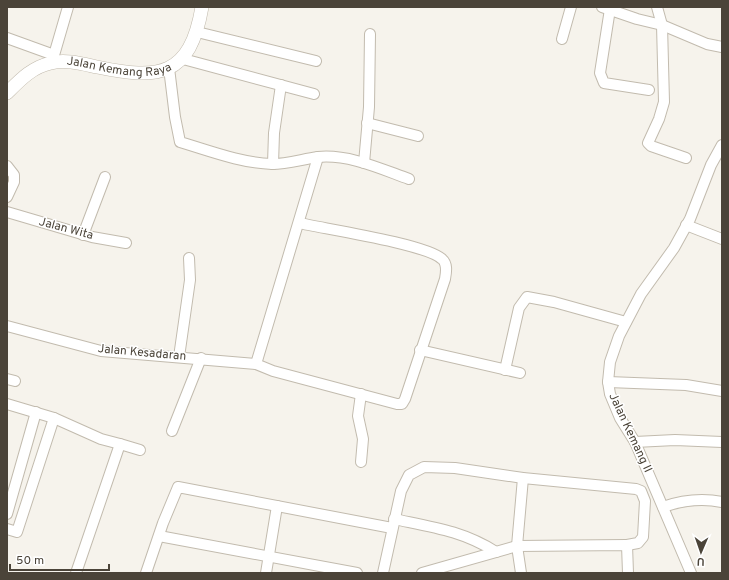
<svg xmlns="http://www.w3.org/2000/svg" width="729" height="580" font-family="Overpass,sans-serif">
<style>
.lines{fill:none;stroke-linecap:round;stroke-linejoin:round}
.minor-casing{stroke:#c2bbae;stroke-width:12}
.tertiary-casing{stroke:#c2bbae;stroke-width:14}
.minor{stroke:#fff;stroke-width:10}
.tertiary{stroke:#fff;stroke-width:13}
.labels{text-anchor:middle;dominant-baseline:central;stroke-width:3;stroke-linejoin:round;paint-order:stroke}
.street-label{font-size:12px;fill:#4b4439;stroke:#fff}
</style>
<rect width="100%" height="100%" fill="#f6f3ec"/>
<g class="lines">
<defs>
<g id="minor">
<polyline points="602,7 637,19 662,25 707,44 722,47"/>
<polyline points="657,7 662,25 664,102 659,119 648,143 651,146 686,158"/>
<polyline points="610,9 600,73 604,83 649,90"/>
<polyline points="197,32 316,61"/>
<polyline points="7,38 54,55"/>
<polyline points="562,39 571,7"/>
<polyline points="183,59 314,94"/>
<polyline points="52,62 68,7"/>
<path d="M169,68l6,49 5,25c30,9 61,21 92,22 15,0 31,-5 46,-7 31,-3 63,12 91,22"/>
<polyline points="367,123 418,136"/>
<polyline points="364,163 369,107 370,34"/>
<polyline points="273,164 274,133 281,85"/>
<polyline points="7,166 14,175 14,182 7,197"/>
<polyline points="7,212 92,237 126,243"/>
<polyline points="686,225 722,239"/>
<polyline points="83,235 105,177"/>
<path d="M7,326l94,25 155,13 17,7 124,33h5l3,-5 40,-120c1,-6 3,-15 -3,-20 -16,-15 -116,-30 -143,-36"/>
<polyline points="420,350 520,373"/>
<polyline points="179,357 190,280 189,258"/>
<polyline points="256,364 318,157"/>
<polyline points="505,370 519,308 527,297 554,302 626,322"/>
<polyline points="7,379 15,381"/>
<polyline points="608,382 686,385 722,391"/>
<polyline points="361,394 358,416 363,439 361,462"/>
<polyline points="7,404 54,418 101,439 120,444 76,573"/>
<polyline points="172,431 201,358"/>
<polyline points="635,442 675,440 722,442"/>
<polyline points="120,444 140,450"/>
<path d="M663,507c20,-7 38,-9 59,-5"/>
<polyline points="7,514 36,412"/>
<path d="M394,519c38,8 69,12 102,33"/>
<polyline points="7,529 17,532 54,418"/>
<polyline points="159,536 357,573"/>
<polyline points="146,573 163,523 178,487 392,528"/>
<polyline points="266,573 277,506"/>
<polyline points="383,573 401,491 409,475 424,467 455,468 523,478 636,489 641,491 645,501 643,537 638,543 627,545"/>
<polyline points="422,573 517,546 627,545 628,573"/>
<polyline points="521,573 517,546 523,478"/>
<polyline points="691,573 635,442 620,418 610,394 608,382 610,362 619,336 641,294 674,248 690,219 711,165 722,145"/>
</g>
<g id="tertiary">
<path id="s1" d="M7,93c13,-13 25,-26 44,-30 14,-4 32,1 46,4 62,13 93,10 105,-60"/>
</g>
</defs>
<!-- minor casing -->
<use href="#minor" class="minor-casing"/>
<!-- tertiary casing -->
<use href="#tertiary" class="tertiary-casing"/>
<!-- minor -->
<use href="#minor" class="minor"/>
<!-- tertiary -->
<use href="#tertiary" class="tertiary"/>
</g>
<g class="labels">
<!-- street labels -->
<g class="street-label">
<text stroke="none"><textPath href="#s1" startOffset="123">Jalan Kemang Raya</textPath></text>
<text transform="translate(66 229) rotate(15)">Jalan Wita</text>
<text transform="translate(142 353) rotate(5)">Jalan Kesadaran</text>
<text transform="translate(630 433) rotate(65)">Jalan Kemang II</text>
</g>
</g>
<!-- border -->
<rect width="729" height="580" fill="none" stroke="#4b4439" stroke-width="16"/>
<!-- north arrow -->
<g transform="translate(701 552) rotate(182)" stroke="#ffffff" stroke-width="3" paint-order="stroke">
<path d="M0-3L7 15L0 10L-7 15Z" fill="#4b4439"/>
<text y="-6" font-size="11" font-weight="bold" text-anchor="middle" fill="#4b4439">U</text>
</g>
<!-- scale -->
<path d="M10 564v6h99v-6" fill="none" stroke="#4b4439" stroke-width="2"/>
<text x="16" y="564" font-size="12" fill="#4b4439" stroke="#ffffff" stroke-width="3" paint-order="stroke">50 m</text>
</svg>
